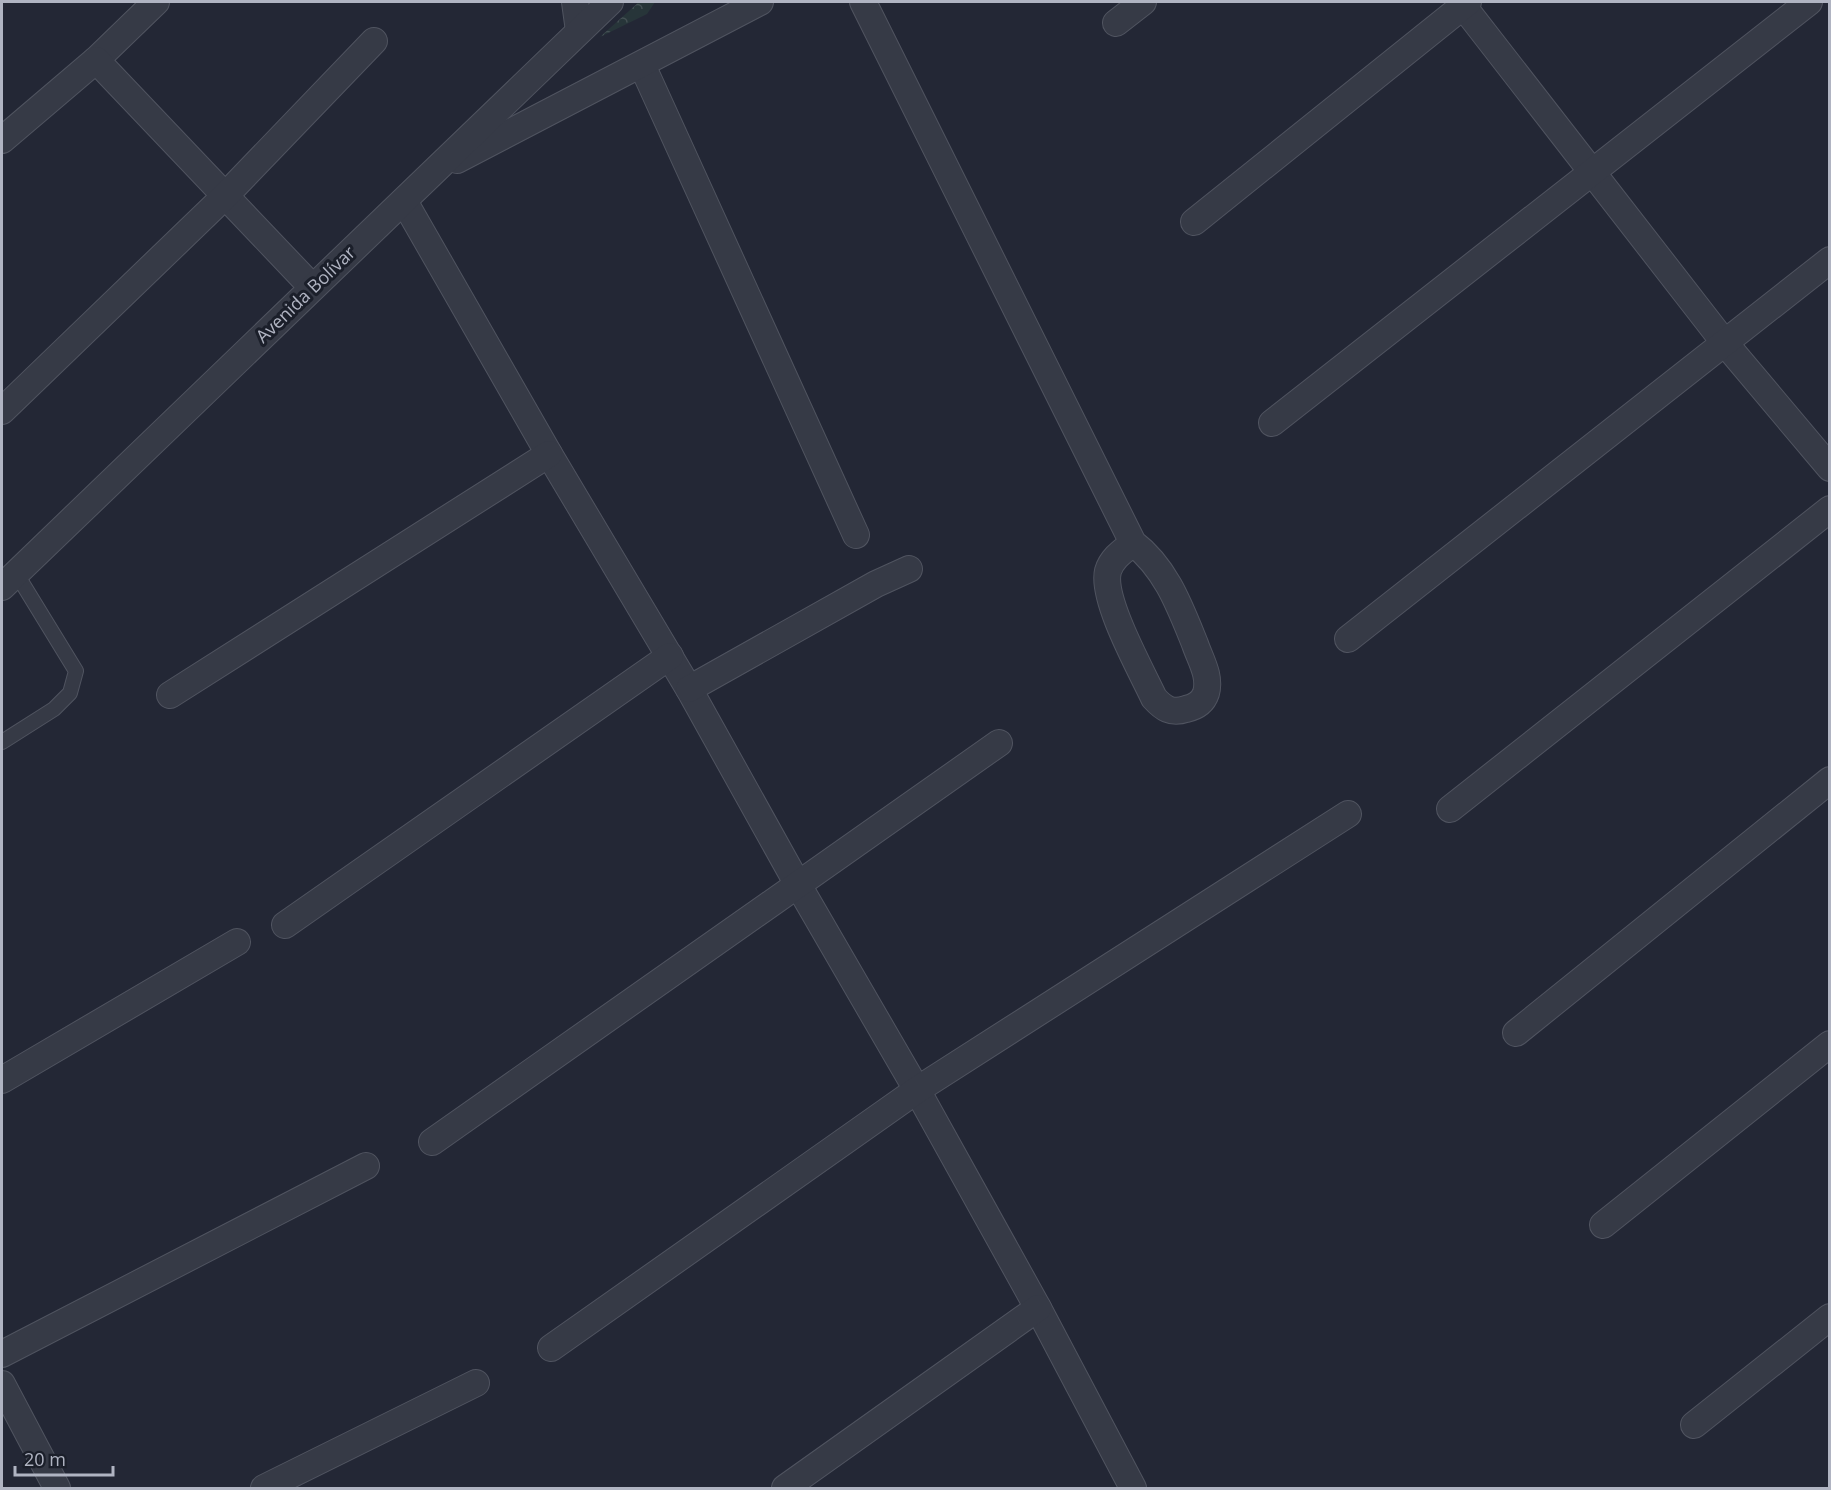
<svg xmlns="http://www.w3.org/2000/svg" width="1831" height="1490" font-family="'Open Sans',sans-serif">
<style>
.park{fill:url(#park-crowns)}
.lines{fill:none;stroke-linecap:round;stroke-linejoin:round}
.lane-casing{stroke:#505460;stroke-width:16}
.street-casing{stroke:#505460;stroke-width:28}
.lane{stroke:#363a46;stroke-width:14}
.street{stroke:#363a46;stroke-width:26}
.labels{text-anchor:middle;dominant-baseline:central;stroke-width:6;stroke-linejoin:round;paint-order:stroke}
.street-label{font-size:18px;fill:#b0b4c2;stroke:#1b1f2a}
</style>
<defs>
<pattern id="park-crowns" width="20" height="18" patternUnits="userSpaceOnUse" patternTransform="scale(1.5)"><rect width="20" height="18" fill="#273539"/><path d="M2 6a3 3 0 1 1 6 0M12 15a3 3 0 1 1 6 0" fill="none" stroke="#445054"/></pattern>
</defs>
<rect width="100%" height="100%" fill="#232735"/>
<!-- park -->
<polygon class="park" points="639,2 655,2 647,14 600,37"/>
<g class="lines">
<defs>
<polyline id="lane" points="2,742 54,709 70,693 76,671 16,573"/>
<g id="street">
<polyline points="575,2 579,31"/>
<path d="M863,2l270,541c33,25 47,64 62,101 5,15 16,32 11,49 -3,9 -11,14 -20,16 -15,5 -23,-1 -32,-11 -13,-28 -53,-99 -46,-127 4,-13 15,-20 25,-28"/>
<polyline points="1460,2 1724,342 1830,468"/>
<polyline points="1116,23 1143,2"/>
<polyline points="96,60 156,2"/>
<polyline points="642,65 856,535"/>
<polyline points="2,140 96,60 312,287"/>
<polyline points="457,160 760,2"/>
<polyline points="404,201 549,454 689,689 797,883 917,1090 1038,1308 1133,1488"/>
<polyline points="1194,222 1468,2"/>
<polyline points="2,411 225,196 374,41"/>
<polyline points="1272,423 1809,2"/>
<polyline points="2,587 610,2"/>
<polyline points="1348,639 1830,260"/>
<polyline points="689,689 876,584 909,569"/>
<polyline points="170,695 549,454"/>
<polyline points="1450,809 1830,509"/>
<polyline points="285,925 670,656"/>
<polyline points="1516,1033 1830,780"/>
<polyline points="2,1080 237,942"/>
<polyline points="432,1142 999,743"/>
<polyline points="1603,1225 1830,1044"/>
<polyline points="551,1348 917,1090 1348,814"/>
<polyline points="2,1354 366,1166"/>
<polyline points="2,1384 57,1488"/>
<polyline points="1694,1425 1830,1317"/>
<polyline points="264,1488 476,1383"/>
<polyline points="785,1488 1038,1308"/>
</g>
</defs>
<!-- lane casing -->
<use href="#lane" class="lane-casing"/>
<!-- street casing -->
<use href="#street" class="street-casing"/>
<!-- lane -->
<use href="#lane" class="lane"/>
<!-- street -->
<use href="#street" class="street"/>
</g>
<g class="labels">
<!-- street labels -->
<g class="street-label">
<text transform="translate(305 294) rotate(-44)">Avenida Bolívar</text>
</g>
</g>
<!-- border -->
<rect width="1831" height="1490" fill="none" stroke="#b0b4c2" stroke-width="6"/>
<!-- scale -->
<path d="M15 1466v9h98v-9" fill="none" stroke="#b0b4c2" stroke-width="3"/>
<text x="24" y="1466" font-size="18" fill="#b0b4c2" stroke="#1b1f2a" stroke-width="4.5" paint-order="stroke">20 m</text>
</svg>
